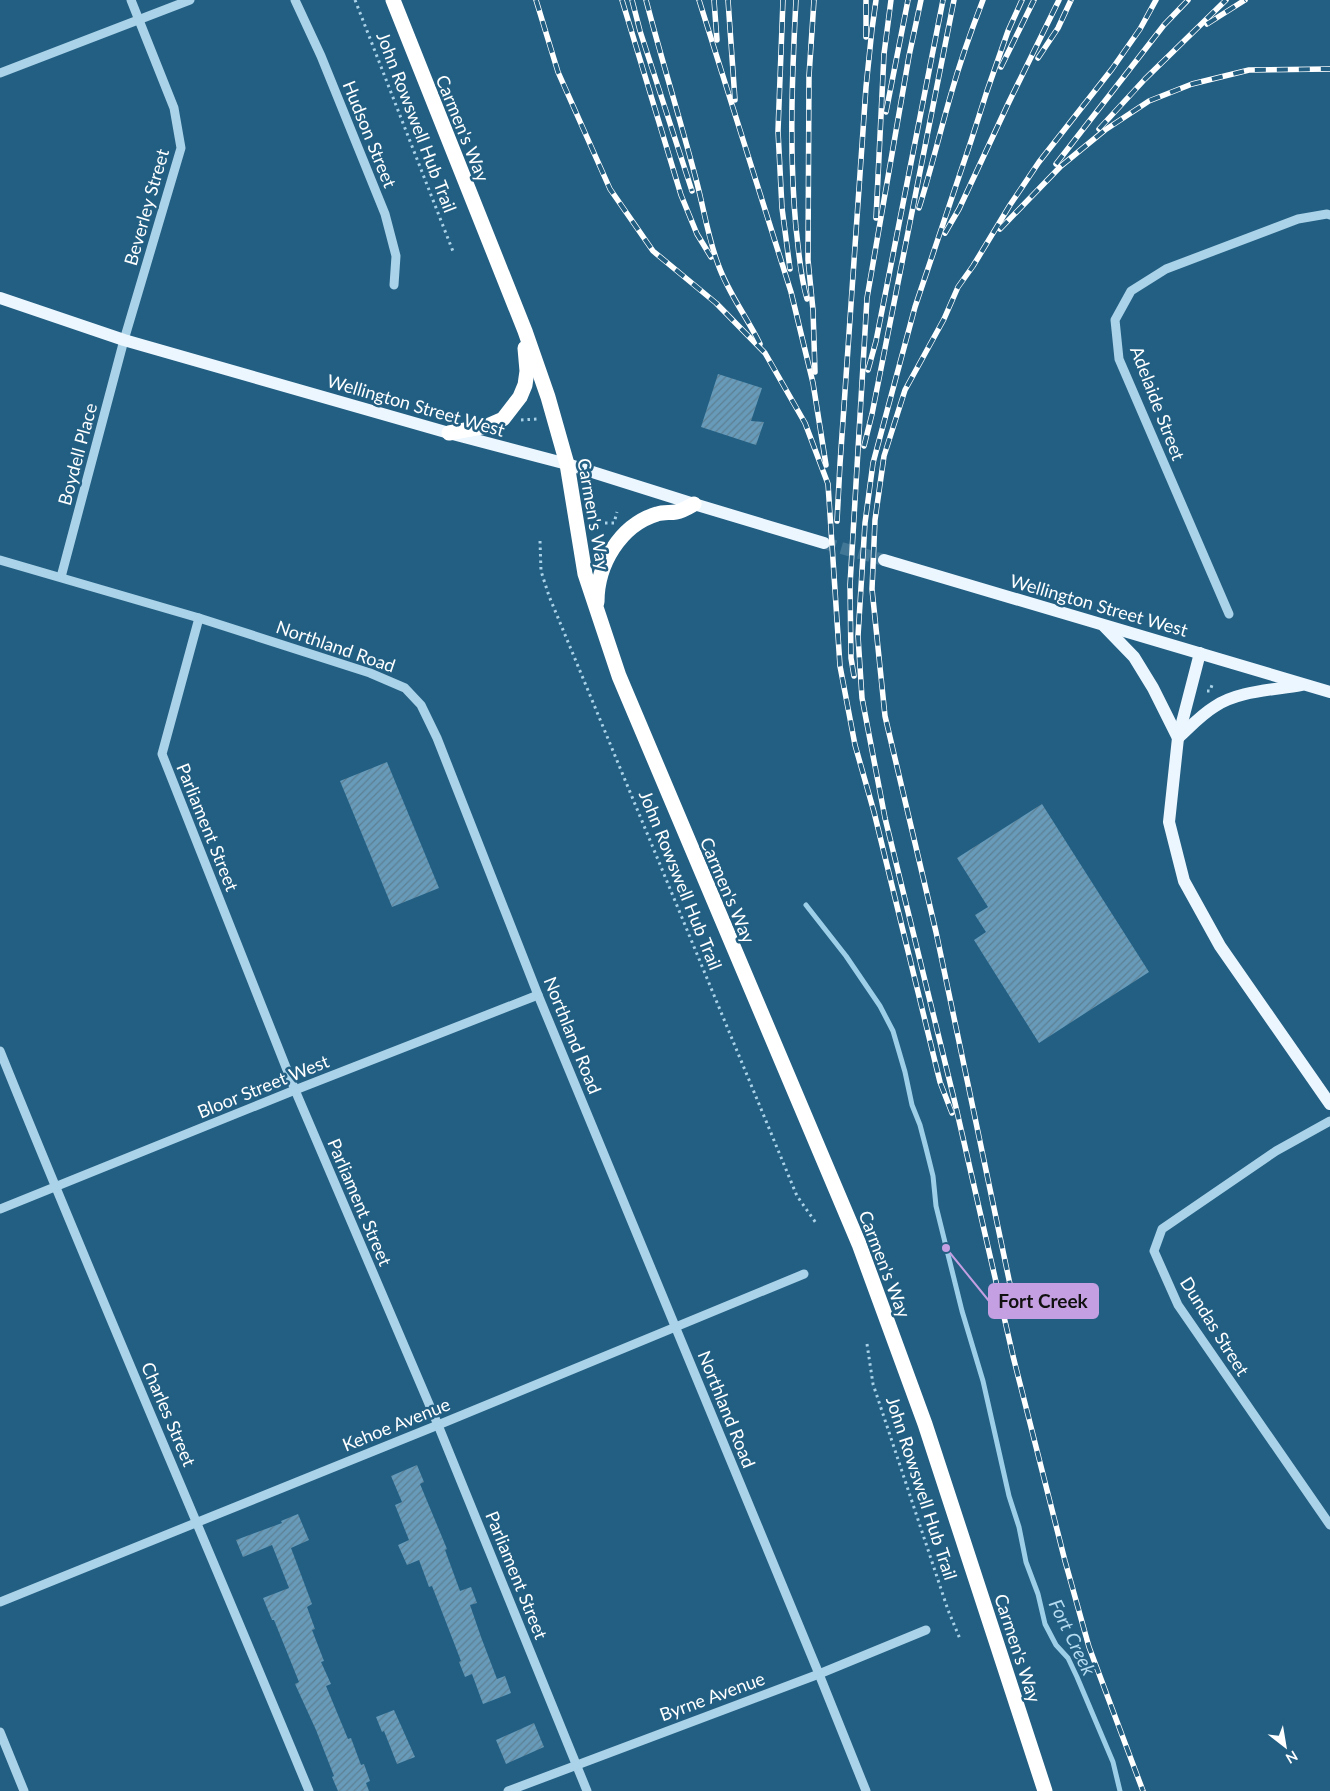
<svg xmlns="http://www.w3.org/2000/svg" width="1330" height="1791" font-family="Lato,sans-serif">
<style>
.lines{fill:none;stroke-linecap:round;stroke-linejoin:round}
.stream{stroke:#9ecfe9;stroke-width:5}
.building{fill:url(#building-hatch)}
.major-tunnel{stroke:#437796;stroke-width:12;stroke-dasharray:12 6;stroke-linecap:butt}
.path{stroke:#aad2e8;stroke-width:3;stroke-dasharray:2.5 4;stroke-linecap:butt}
.minor{stroke:#aad2e8;stroke-width:9}
.major{stroke:#ecf6fe;stroke-width:12}
.highway{stroke:#fff;stroke-width:15}
.rail-casing{stroke:#fff;stroke-width:5.5}
.rail{stroke:#225f83;stroke-width:4;stroke-dasharray:11;stroke-linecap:butt}
.labels{text-anchor:middle;dominant-baseline:central;stroke-width:5;stroke-linejoin:round;paint-order:stroke}
.street-label{font-size:18px;fill:#fff;stroke:#225f83}
.water-label{font-size:19px;font-style:italic;fill:#b5dbf0;stroke:#225f83}
.leader{fill:none;stroke:#c4a0e2;stroke-width:2}
.callout-dot{fill:#c4a0e2;stroke:#225f83;stroke-width:2}
.callout{fill:#c4a0e2;stroke:#c4a0e2;stroke-width:2}
.callout-label{font-size:19px;text-anchor:middle;font-weight:bold;fill:#111}
</style>
<defs>
<pattern id="building-hatch" width="6" height="6" patternUnits="userSpaceOnUse" patternTransform="scale(1.25)"><rect width="6" height="6" fill="#679bb9"/><path d="M-1 1l2-2M0 6l6-6M5 7l2-2" fill="none" stroke="#5e7f93"/></pattern>
</defs>
<rect width="100%" height="100%" fill="#225f83"/>
<g class="lines">
<!-- stream -->
<polyline class="stream" points="806,905 846,956 880,1006 893,1031 905,1072 912,1105 920,1125 926,1148 933,1176 936,1206 962,1311 983,1381 1009,1496 1019,1527 1026,1562 1038,1594 1045,1624 1056,1645 1068,1658 1077,1677 1113,1762 1120,1791"/>
</g>
<!-- building -->
<g class="building">
<polygon points="718,374 762,388 751,421 764,422 756,445 701,427"/>
<polygon points="387,762 439,888 392,907 340,781"/>
<polygon points="1042,804 1149,972 1039,1043 974,940 986,932 975,915 988,907 957,858"/>
<polygon points="417,1465 424,1482 420,1484 447,1549 445,1550 460,1591 471,1587 477,1603 470,1605 481,1637 497,1679 505,1676 511,1693 483,1704 472,1674 465,1677 459,1662 461,1661 432,1586 429,1587 419,1560 407,1565 398,1545 409,1540 395,1505 402,1502 391,1476"/>
<polygon points="298,1514 309,1540 291,1548 312,1604 307,1607 315,1629 312,1630 324,1661 321,1662 331,1684 326,1686 348,1739 351,1738 361,1765 364,1764 370,1781 366,1783 369,1791 338,1791 332,1777 334,1776 316,1730 295,1684 299,1682 274,1620 272,1620 263,1598 289,1588 272,1545 243,1557 236,1540 282,1523 281,1521"/>
<polygon points="394,1710 415,1757 397,1764 384,1731 382,1732 376,1717"/>
<polygon points="534,1723 544,1747 506,1764 496,1740"/>
</g>
<g class="lines">
<!-- major-tunnel -->
<polyline class="major-tunnel" points="824,543 884,560"/>
<!-- path -->
<g class="path">
<polyline points="355,0 454,254"/>
<polyline points="521,420 538,419"/>
<polyline points="605,523 614,523 617,512"/>
<polyline points="540,541 541,571 549,596 797,1196 816,1223"/>
<polyline points="1207,691 1210,691 1212,685"/>
<polyline points="867,1344 873,1384 948,1610 960,1639"/>
</g>
<!-- minor -->
<g class="minor">
<polyline points="295,0 321,56 385,214 396,256 394,285"/>
<polyline points="0,73 190,0"/>
<polyline points="0,560 199,618 370,673 405,688 421,705 437,738 538,995 819,1674 866,1791"/>
<polyline points="61,577 124,340 181,148 174,108 131,0"/>
<polyline points="1229,614 1119,359 1115,320 1131,291 1166,269 1298,219 1327,214 1330,215"/>
<polyline points="199,618 162,754 295,1090 438,1425 587,1791"/>
<path d="M0,1051c100,248 207,493 309,740"/>
<polyline points="1330,1121 1276,1151 1162,1229 1154,1251 1178,1305 1330,1525"/>
<polyline points="0,1209 295,1090 538,995"/>
<polyline points="0,1602 438,1425 804,1274"/>
<polyline points="0,1732 24,1791"/>
<polyline points="508,1791 819,1674 926,1630"/>
</g>
<!-- major -->
<g class="major">
<polyline points="0,298 124,340 449,433 567,464 694,504 824,543"/>
<polyline points="884,560 1330,692"/>
<polyline points="1104,626 1134,657 1153,688 1178,738"/>
<polyline points="1200,653 1178,738 1169,822 1184,881 1220,946 1330,1104"/>
<path d="M1178,738c12,-11 23,-23 36,-31 22,-16 60,-17 87,-22"/>
</g>
<!-- highway -->
<g class="highway">
<polyline points="393,0 525,331 548,397 567,464 585,574 619,676 859,1244 925,1424 1045,1791"/>
<polyline points="449,433 487,426 503,419 520,397 525,385 527,371 525,348"/>
<path d="M597,602c0,-37 23,-77 60,-88 6,-2 13,-1 19,-2 6,-1 13,-5 18,-8"/>
</g>
<defs>
<g id="rail">
<polyline points="536,0 558,72 610,189 653,251 716,303 765,353 805,423 828,484 840,666 855,745 874,812 940,1082 952,1113"/>
<polyline points="622,0 681,195 697,234 711,257"/>
<polyline points="632,0 640,31 692,191"/>
<path d="M646,0c16,61 35,122 51,183 7,27 11,54 21,81 10,29 29,53 42,80"/>
<polyline points="699,0 791,292 813,383 826,465"/>
<polyline points="714,0 717,40"/>
<polyline points="728,0 735,100"/>
<polyline points="783,0 778,131 782,208 790,269"/>
<path d="M796,0c-4,76 -7,152 0,228 3,24 4,47 11,71"/>
<polyline points="814,0 809,76 808,260 813,310 815,372"/>
<polyline points="1022,0 1008,31 987,91 971,141 915,307 873,463 865,523 858,636 862,698 885,818 955,1103 1013,1356 1065,1561 1089,1647 1143,1791"/>
<polyline points="1207,24 1245,0"/>
<polyline points="866,37 866,0"/>
<polyline points="1038,58 1058,28 1071,0"/>
<polyline points="1001,67 1034,0"/>
<polyline points="886,112 908,0"/>
<polyline points="1099,129 1145,79 1226,0"/>
<polyline points="1056,164 1164,25 1188,0"/>
<path d="M919,208c12,-38 21,-76 32,-114 9,-32 20,-63 32,-94"/>
<polyline points="876,218 884,54 891,0"/>
<polyline points="1000,229 1061,166 1105,130 1149,101 1192,84 1249,70 1330,69"/>
<polyline points="945,233 959,209 1008,104 1059,0"/>
<polyline points="868,370 876,341 943,0"/>
<polyline points="864,446 872,414 954,0"/>
<polyline points="837,521 840,464 866,87 872,29 876,0"/>
<polyline points="854,676 851,658 850,585 867,298 909,56 921,0"/>
<polyline points="1016,1313 936,932 885,716 872,589 875,520 884,456 905,390 944,319 958,287 973,266 1010,205 1039,162 1112,69 1140,29 1156,0"/>
</g>
</defs>
<!-- rail casing -->
<use href="#rail" class="rail-casing"/>
<!-- rail -->
<use href="#rail" class="rail"/>
</g>
<g class="labels">
<!-- street labels -->
<g class="street-label">
<text transform="translate(417 122) rotate(69)">John Rowswell Hub Trail</text>
<text transform="translate(463 128) rotate(68)">Carmen's Way</text>
<text transform="translate(370 134) rotate(68)">Hudson Street</text>
<text transform="translate(146 207) rotate(-74)">Beverley Street</text>
<text transform="translate(1158 403) rotate(69)">Adelaide Street</text>
<text transform="translate(416 405) rotate(16)">Wellington Street West</text>
<text transform="translate(77 454) rotate(-75)">Boydell Place</text>
<text transform="translate(594 514) rotate(80)">Carmen's Way</text>
<text transform="translate(1099 605) rotate(16)">Wellington Street West</text>
<text transform="translate(336 646) rotate(19)">Northland Road</text>
<text transform="translate(208 827) rotate(68)">Parliament Street</text>
<text transform="translate(681 880) rotate(68)">John Rowswell Hub Trail</text>
<text transform="translate(728 890) rotate(67)">Carmen's Way</text>
<text transform="translate(573 1035) rotate(68)">Northland Road</text>
<text transform="translate(263 1086) rotate(-22)">Bloor Street West</text>
<text transform="translate(360 1202) rotate(67)">Parliament Street</text>
<text transform="translate(885 1264) rotate(69)">Carmen's Way</text>
<text transform="translate(1215 1326) rotate(58)">Dundas Street</text>
<text transform="translate(727 1409) rotate(68)">Northland Road</text>
<text transform="translate(169 1414) rotate(67)">Charles Street</text>
<text transform="translate(396 1424) rotate(-22)">Kehoe Avenue</text>
<text transform="translate(922 1488) rotate(72)">John Rowswell Hub Trail</text>
<text transform="translate(517 1575) rotate(68)">Parliament Street</text>
<text transform="translate(1018 1648) rotate(72)">Carmen's Way</text>
<text transform="translate(712 1696) rotate(-20)">Byrne Avenue</text>
</g>
<!-- water labels -->
<g class="water-label">
<text transform="translate(1073 1637) rotate(64)">Fort Creek</text>
</g>
</g>
<!-- callouts -->
<path class="leader" d="M946 1248L989 1301"/>
<circle class="callout-dot" cx="946" cy="1248" r="5"/>
<rect class="callout" x="989" y="1284" width="109" height="34" rx="5"/>
<g class="callout-label">
<text x="1043" y="1308">Fort Creek</text>
</g>
<!-- north arrow -->
<g transform="translate(1285 1746) rotate(149)" stroke="#225f83" stroke-width="4" paint-order="stroke">
<path d="M0-4L9 19L0 12L-9 19Z" fill="#ffffff"/>
<text y="-8" font-size="14" font-weight="bold" text-anchor="middle" fill="#ffffff">N</text>
</g>
</svg>
